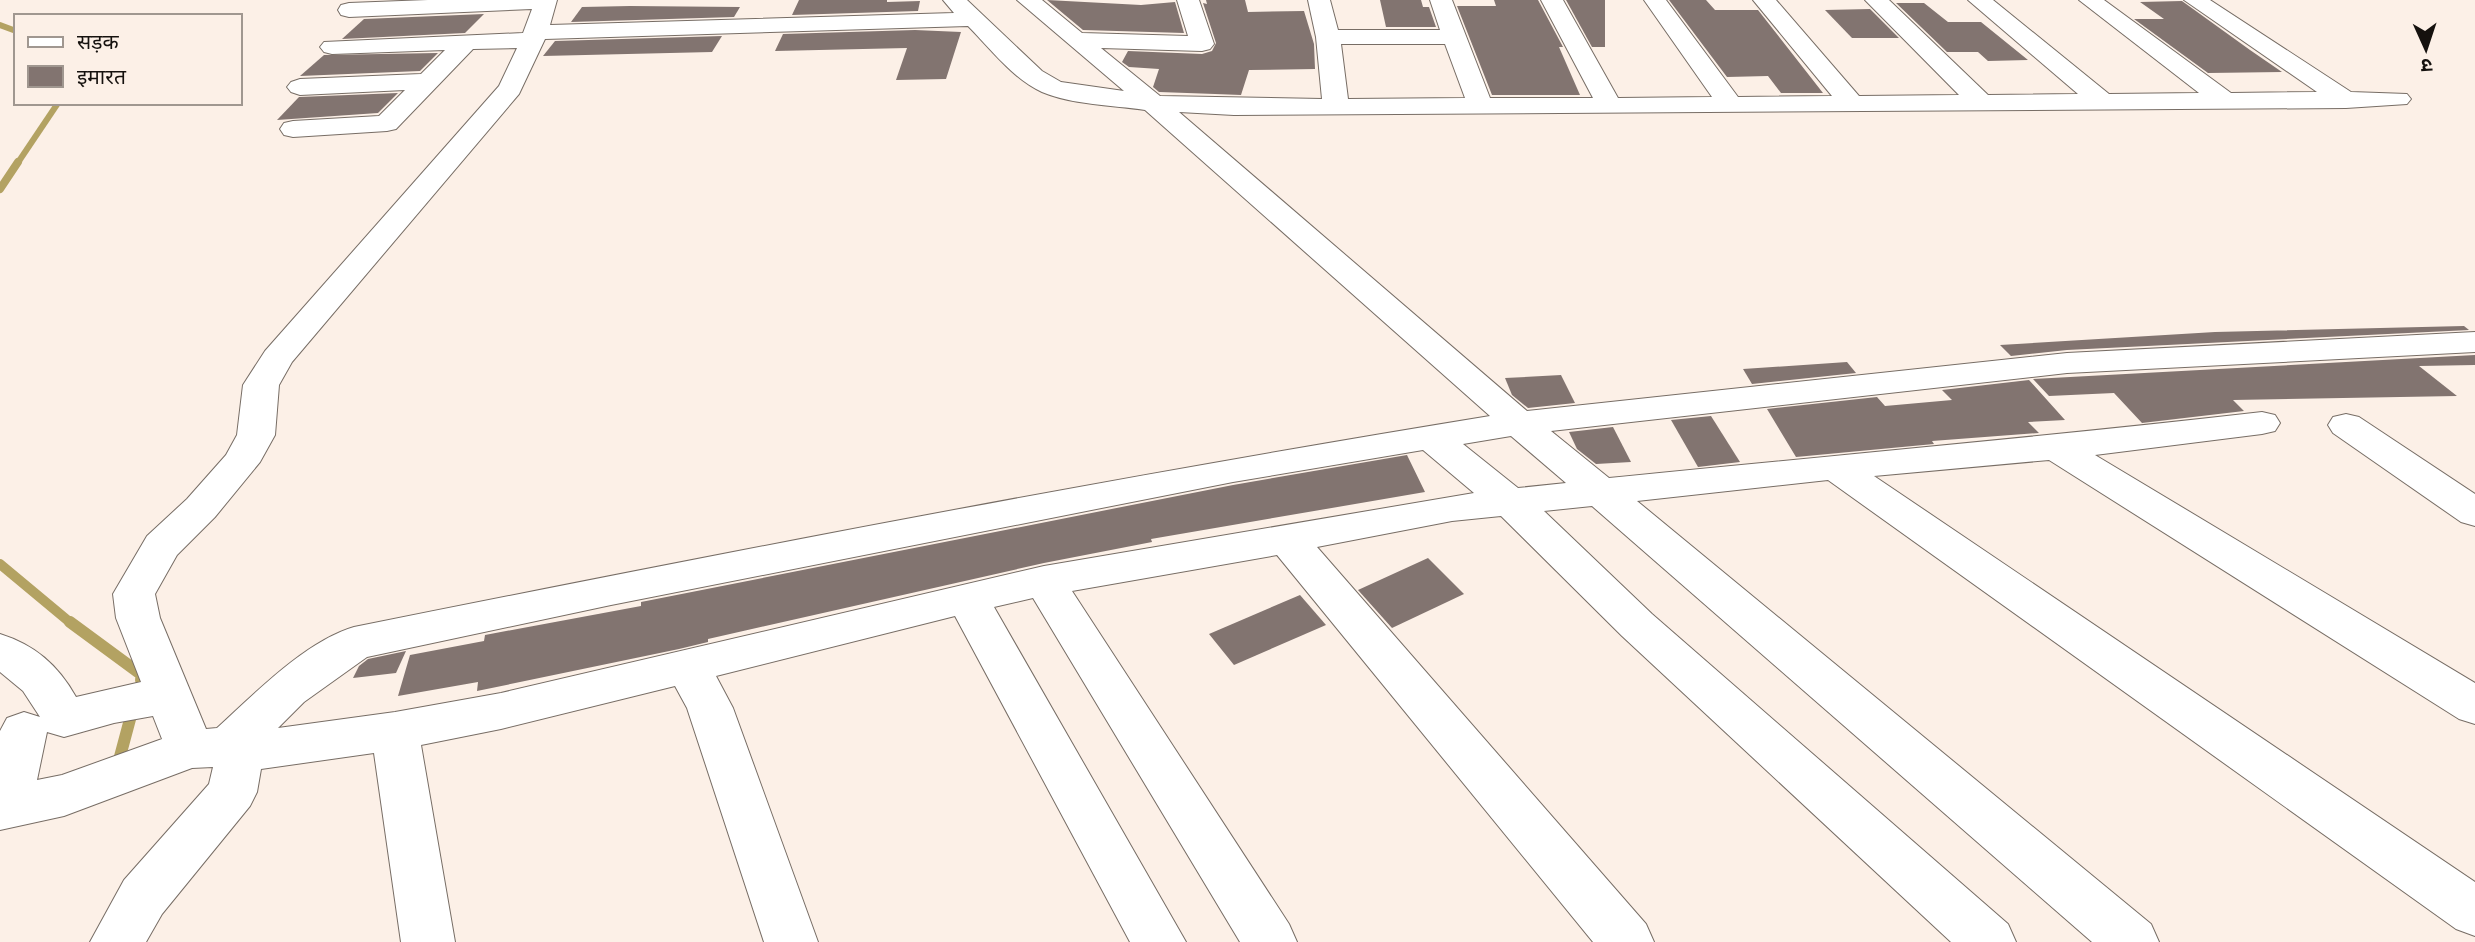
<svg xmlns="http://www.w3.org/2000/svg" width="2475" height="942" font-family="Jost,'Noto Sans Devanagari',sans-serif">
<style>
.lines{fill:none;stroke-linecap:round;stroke-linejoin:round}
.stream-far3{stroke:#b3a262;stroke-width:6}
.stream-far2{stroke:#b3a262;stroke-width:8}
.stream-far1{stroke:#b3a262;stroke-width:10}
.stream{stroke:#b3a262;stroke-width:12}
.building{fill:#827470}
.minor-casing{stroke:#776d65;stroke-width:2}
.minor{fill:#fff;fill-rule:evenodd}
</style>
<rect width="100%" height="100%" fill="#fcf0e7"/>
<g class="lines">
<!-- stream-far3 -->
<g class="stream-far3">
<polyline points="0,25 16,31"/>
<polyline points="17,164 58,103"/>
</g>
<!-- stream-far2 -->
<polyline class="stream-far2" points="0,189 18,162"/>
<!-- stream-far1 -->
<polyline class="stream-far1" points="0,564 72,624"/>
<!-- stream -->
<g class="stream">
<polyline points="70,622 142,675 141,680"/>
<polyline points="118,764 133,708"/>
</g>
</g>
<!-- building -->
<g class="building">
<polygon points="799,0 887,0 887,2 920,1 918,11 792,15"/>
<polygon points="1047,0 1141,5 1175,2 1184,33 1083,30"/>
<polygon points="1206,0 1245,0 1248,12 1304,11 1314,44 1315,69 1249,70 1241,95 1215,94 1159,92 1153,87 1159,69 1129,67 1122,62 1128,51 1202,54 1212,51 1216,43 1203,3 1207,4"/>
<polygon points="1380,0 1421,0 1423,7 1429,7 1436,27 1386,27"/>
<polygon points="1494,0 1538,0 1563,47 1559,47 1580,95 1492,95 1457,6 1496,6"/>
<polygon points="1566,0 1605,0 1605,47 1592,47"/>
<polygon points="1669,0 1706,0 1715,10 1758,10 1823,93 1781,93 1768,76 1727,77"/>
<polygon points="2182,1 2250,50 2282,72 2208,73 2134,19 2164,19 2140,2"/>
<polygon points="1896,3 1924,3 1948,22 1981,22 2028,60 1988,61 1978,52 1947,52"/>
<polygon points="582,7 630,6 740,7 734,17 571,22"/>
<polygon points="1870,9 1899,38 1852,38 1825,10"/>
<polygon points="484,14 465,33 342,39 364,19"/>
<polygon points="915,30 961,32 946,79 896,80 907,48 775,51 783,34"/>
<polygon points="722,36 712,52 543,56 555,41"/>
<polygon points="438,53 420,71 300,76 324,55"/>
<polygon points="398,93 378,113 277,120 299,97"/>
<polygon points="2464,326 2469,330 2067,350 2011,356 2000,345 2215,332"/>
<polygon points="2475,355 2475,365 2419,366 2457,396 2233,400 2244,411 2142,423 2114,393 2049,396 2033,379"/>
<polygon points="1847,362 1856,373 1752,384 1743,369"/>
<polygon points="1561,375 1575,403 1528,408 1512,395 1505,378"/>
<polygon points="2029,380 2065,420 2028,422 2039,433 1932,441 1934,444 1796,457 1767,409 1877,397 1885,406 1952,400 1942,390"/>
<polygon points="1711,416 1740,462 1698,467 1671,420"/>
<polygon points="1613,427 1631,462 1596,464 1577,449 1569,432"/>
<polygon points="1407,455 1425,492 1151,539 1152,542 1044,563 708,639 708,642 679,649 477,691 478,682 398,696 410,655 484,641 485,635 641,606 641,602 1233,485"/>
<polygon points="1428,558 1464,594 1392,628 1358,590"/>
<polygon points="1300,595 1326,625 1234,665 1209,634"/>
<polygon points="406,651 396,673 353,678 359,666 368,659"/>
</g>
<g class="lines">
<defs>
<g id="minor">
<path d="M428,0h129l-7,25 404,-12 -11,-13h24l75,71 19,11 63,9 -107,-91h25l40,33 106,3 -11,-36h22l15,44 -4,5 -8,2 -101,-3 59,48 162,3 -6,-62 -8,-37h22l8,30h102l-10,-30h22l38,98h103l-52,-98h22l55,98 94,-1 -68,-97h22l72,97 94,-1 -79,-96h23l83,96 100,-1 -94,-95h24l99,95 90,-1 -110,-94h25l116,94 90,-1 -120,-93h25l127,93 86,-1 -133,-92h26l141,92 56,2 4,5 -4,5 -61,4 -1112,7 -55,-3 348,299 540,-58 408,-21v20l-408,21 -516,58 58,47c218,-22 436,-41 653,-66l13,3 5,8 -5,8 -13,3 -167,21 380,228v41l-16,-5 -410,-259 -175,16 601,406v54l-19,-7 -628,-449 -191,21 514,423 8,18h-67l-500,-436 -48,5 108,103 356,310 8,18h-65l-329,-306 -121,-120 -49,5 -135,26 329,377 8,18h-61l-316,-387 -205,36 217,333 8,18h-57l-207,-344 -39,9 192,335h-56l-175,-326 -239,60 17,32 85,234h-54l-77,-234 -12,-22 -174,43 -80,16 34,197h-54l-27,-189 -113,16 -4,23 -7,14 -88,108 -16,28h-56l34,-62 85,-96 4,-17 -21,1 -128,48 -64,14v-99l7,-13 17,-6 16,5 -17,-26 -23,-19v-38c35,11 58,31 76,63l65,-15 -25,-64 -3,-24 34,-58 40,-37 39,-44 11,-20 6,-50 22,-34 234,-265 18,-38 -44,1 -77,80 -9,2 -94,6 -9,-2 -4,-6 4,-6 9,-2 86,-5 26,-26 -105,5 -9,-3 -4,-5 4,-5 9,-3 121,-5 24,-24 -113,4 -8,-2 -4,-5 4,-5 199,-9 9,-24 -183,8 -8,-2 -3,-5 3,-5 8,-2zM968,26c22,22 45,53 74,66 31,13 70,13 103,18l345,306c-381,62 -759,135 -1136,211 -48,14 -100,67 -137,101l-11,1 -46,-111 -5,-24 22,-39 38,-38 45,-55 15,-27 4,-50 13,-23 227,-268 26,-55zM1341,44h104l20,54 -117,1zM1511,436l55,47 -48,5 -55,-44zM1423,450l51,43 -430,73 -543,127 -106,19 -117,16 26,-26 63,-45 244,-52 622,-123zM153,716l9,23 -100,36 -25,5 10,-48 17,5 50,-14z"/>
<polygon points="2346,414 2359,417 2475,494 2475,526 2461,522 2333,433 2328,425 2333,417"/>
</g>
</defs>
<!-- minor casing -->
<use href="#minor" class="minor-casing"/>
<!-- minor -->
<use href="#minor" class="minor"/>
</g>
<!-- legend -->
<rect x="14" y="14" width="228" height="91" fill="#fcf0e7" stroke="#a09790" stroke-width="2"/>
<rect x="28" y="37" width="35" height="10" fill="#ffffff" stroke="#a09790" stroke-width="2"/>
<text x="77" y="49" font-size="21" fill="#15110e">सड़क</text>
<rect x="28" y="66" width="35" height="21" fill="#827470" stroke="#a09790" stroke-width="2"/>
<text x="77" y="84" font-size="21" fill="#15110e">इमारत</text>
<!-- north arrow -->
<g transform="translate(2426 49) rotate(177)" stroke="#fcf0e7" stroke-width="5" paint-order="stroke">
<path d="M0-5L12 26L0 18L-12 26Z" fill="#15110e"/>
<text y="-10" font-size="19" font-weight="bold" text-anchor="middle" fill="#15110e">उ</text>
</g>
</svg>
